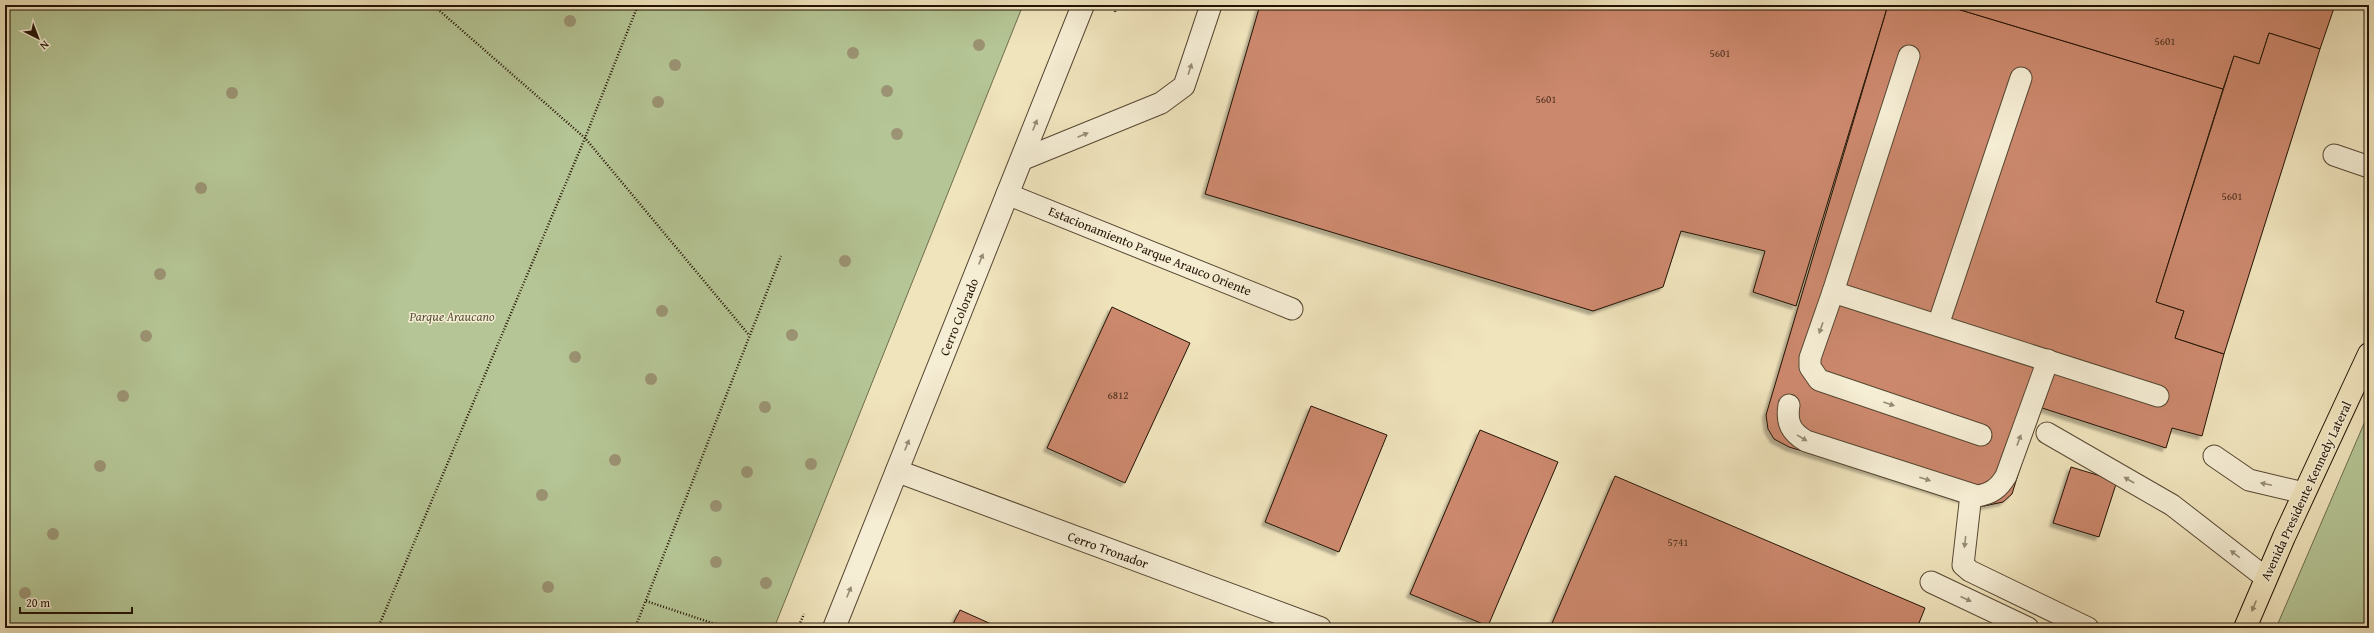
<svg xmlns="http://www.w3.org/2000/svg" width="2374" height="633" font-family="'Gentium Book Plus',serif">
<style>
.green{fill:#b5c595;stroke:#6c6c4c}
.building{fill:#cc886d;stroke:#231304;filter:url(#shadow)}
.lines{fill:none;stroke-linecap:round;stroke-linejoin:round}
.service-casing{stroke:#564732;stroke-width:23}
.minor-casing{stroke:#564732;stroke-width:24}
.tertiary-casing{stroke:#564732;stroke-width:24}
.primary-casing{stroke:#231304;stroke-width:24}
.path{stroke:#231304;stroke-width:2.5;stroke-dasharray:1 2;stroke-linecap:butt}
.service{stroke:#f5edd4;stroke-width:21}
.minor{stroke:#f5edd4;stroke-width:22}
.tertiary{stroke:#f5edd4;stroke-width:22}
.primary{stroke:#f0e4bd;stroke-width:22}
.tree{fill:#9b9373}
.oneway{fill:#968b76}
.oneway2{fill:#94866a}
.labels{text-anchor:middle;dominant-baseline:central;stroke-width:3;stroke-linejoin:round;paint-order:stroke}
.number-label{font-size:11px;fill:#4d301e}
.street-label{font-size:13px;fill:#231304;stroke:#f5edd4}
.park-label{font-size:13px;font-style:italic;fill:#565137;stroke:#f5edd4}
</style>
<defs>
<filter id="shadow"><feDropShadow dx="-3.5" dy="3.5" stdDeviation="1" flood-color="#0004"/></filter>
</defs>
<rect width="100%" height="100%" fill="#f0e4bd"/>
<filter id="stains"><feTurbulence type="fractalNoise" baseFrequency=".005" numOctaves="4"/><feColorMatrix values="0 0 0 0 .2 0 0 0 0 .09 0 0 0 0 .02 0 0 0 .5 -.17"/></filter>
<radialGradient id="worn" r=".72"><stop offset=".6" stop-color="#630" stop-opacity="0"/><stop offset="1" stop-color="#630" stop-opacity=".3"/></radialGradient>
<!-- green -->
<g class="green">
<polygon points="5,5 1023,5 774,628 5,628"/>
<polygon points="2369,412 2369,628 2276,628"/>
</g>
<!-- building -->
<g class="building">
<polygon points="1260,5 1888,5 1796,306 1753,292 1765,251 1681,231 1663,287 1593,311 1205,194"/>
<polygon points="1888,5 1944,5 2223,89 2156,302 2184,311 2175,338 2224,354 2202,436 2172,428 2166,448 2039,407 2012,494 2003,502 1984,506 1789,447 1774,439 1768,429 1766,415"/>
<polygon points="1944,5 2335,5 2320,49 2269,33 2259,64 2234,56 2223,89"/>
<polygon points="2269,33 2320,49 2224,354 2175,338 2184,311 2156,302 2234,56 2259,64"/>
<polygon points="1112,307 1190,343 1125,483 1047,448"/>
<polygon points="1311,406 1387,435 1339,552 1265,522"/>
<polygon points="1480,430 1558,462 1488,626 1410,594"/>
<polygon points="2071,467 2117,481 2099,537 2053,523"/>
<polygon points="1615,476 1925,608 1917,628 1550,628"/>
<polygon points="960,610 1000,628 951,628"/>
</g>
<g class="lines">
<defs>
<g id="service">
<polyline points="1909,56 1833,292 2158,396"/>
<polyline points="2334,155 2369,167"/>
<polyline points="1021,160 1161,103 1184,86 1211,5"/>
<polyline points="1007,194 1292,309"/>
<polyline points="1833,292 1810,358 1810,367 1819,380 1981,435"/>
<polyline points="1938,325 2021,78"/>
<path d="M1789,405c-3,18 2,27 17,36l171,55c14,-2 22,-8 29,-20l42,-116"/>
<polyline points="2047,433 2172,505 2266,578"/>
<polyline points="2214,456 2249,480 2304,493"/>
<polyline points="1970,503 1963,565 1970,571 2088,628"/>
<polyline points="1931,582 2028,628"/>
</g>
<polyline id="minor" points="897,471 1320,628"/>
<polyline id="tertiary" points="834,628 1083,5"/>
<polyline id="primary" points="2245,628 2284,537 2369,354"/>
</defs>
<!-- service casing -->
<use href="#service" class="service-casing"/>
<!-- minor casing -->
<use href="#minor" class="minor-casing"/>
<!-- tertiary casing -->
<use href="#tertiary" class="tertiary-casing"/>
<!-- primary casing -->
<use href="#primary" class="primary-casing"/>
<!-- path -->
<g class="path">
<polyline points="433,5 585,138 749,335"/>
<polyline points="1115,12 1117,5"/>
<polyline points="646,601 727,628"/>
<polyline points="378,628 585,138 638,5"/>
<polyline points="635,628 781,256"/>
<polyline points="798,628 804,614"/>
</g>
<!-- service -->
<use href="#service" class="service"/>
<!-- minor -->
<use href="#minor" class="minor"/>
<!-- tertiary -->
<use href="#tertiary" class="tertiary"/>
<!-- primary -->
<use href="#primary" class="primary"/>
</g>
<!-- trees -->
<g class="tree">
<circle cx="570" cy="21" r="6"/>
<circle cx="979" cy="45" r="6"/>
<circle cx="853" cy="53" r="6"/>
<circle cx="675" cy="65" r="6"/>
<circle cx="887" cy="91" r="6"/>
<circle cx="232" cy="93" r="6"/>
<circle cx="658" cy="102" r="6"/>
<circle cx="897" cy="134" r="6"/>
<circle cx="201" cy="188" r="6"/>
<circle cx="845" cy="261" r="6"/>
<circle cx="160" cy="274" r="6"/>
<circle cx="662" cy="311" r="6"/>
<circle cx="792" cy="335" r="6"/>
<circle cx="146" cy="336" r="6"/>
<circle cx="575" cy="357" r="6"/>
<circle cx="651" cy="379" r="6"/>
<circle cx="123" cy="396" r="6"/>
<circle cx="765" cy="407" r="6"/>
<circle cx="615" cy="460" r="6"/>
<circle cx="811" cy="464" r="6"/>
<circle cx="100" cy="466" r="6"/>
<circle cx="747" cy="472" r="6"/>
<circle cx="542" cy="495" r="6"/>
<circle cx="716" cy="506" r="6"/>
<circle cx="53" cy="534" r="6"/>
<circle cx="716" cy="562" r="6"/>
<circle cx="766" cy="583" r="6"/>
<circle cx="548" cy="587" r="6"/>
<circle cx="25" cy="593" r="6"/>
</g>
<!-- one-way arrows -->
<defs><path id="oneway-solid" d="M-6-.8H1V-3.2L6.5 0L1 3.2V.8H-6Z"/></defs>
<g class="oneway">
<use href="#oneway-solid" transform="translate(1190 69) rotate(-72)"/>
<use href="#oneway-solid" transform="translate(1035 125) rotate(-68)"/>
<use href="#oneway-solid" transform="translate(1083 135) rotate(-23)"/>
<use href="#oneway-solid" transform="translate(981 259) rotate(-68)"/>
<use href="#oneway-solid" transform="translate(1821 328) rotate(109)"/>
<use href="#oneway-solid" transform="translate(1889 404) rotate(19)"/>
<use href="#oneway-solid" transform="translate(1802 438) rotate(31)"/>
<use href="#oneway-solid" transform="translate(2019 440) rotate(-70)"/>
<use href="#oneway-solid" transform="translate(907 445) rotate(-68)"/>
<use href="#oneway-solid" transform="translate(1925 479) rotate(18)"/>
<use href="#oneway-solid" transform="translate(2129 480) rotate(-150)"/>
<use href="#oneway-solid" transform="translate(2266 484) rotate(-168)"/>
<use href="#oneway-solid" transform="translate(1965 542) rotate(97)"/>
<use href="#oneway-solid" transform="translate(2235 554) rotate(-142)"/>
<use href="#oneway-solid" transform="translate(849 592) rotate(-68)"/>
<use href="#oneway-solid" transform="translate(1966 599) rotate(25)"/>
</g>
<use class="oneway2" href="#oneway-solid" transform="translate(2254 606) rotate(113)"/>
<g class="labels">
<!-- number labels -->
<g class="number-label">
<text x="2165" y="41">5601</text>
<text x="1720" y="53">5601</text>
<text x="1546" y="99">5601</text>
<text x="2232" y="196">5601</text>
<text x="1118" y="395">6812</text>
<text x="1678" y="542">5741</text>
</g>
<!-- street labels -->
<g class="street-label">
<text transform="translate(1150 251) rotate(22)">Estacionamiento Parque Arauco Oriente</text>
<text transform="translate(959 317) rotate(-68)">Cerro Colorado</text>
<text transform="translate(2306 491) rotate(-65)">Avenida Presidente Kennedy Lateral</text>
<text transform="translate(1108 550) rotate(20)">Cerro Tronador</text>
</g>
<!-- park labels -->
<g class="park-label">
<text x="452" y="316">Parque Araucano</text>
</g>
</g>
<!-- margin -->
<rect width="2374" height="633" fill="none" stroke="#f0e4bd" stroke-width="20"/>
<rect x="6" y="6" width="2362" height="621" fill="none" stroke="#231304" stroke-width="2"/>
<rect x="10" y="10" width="2354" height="613" fill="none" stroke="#231304"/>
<!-- north arrow -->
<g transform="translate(38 38) rotate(138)" stroke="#f5edd4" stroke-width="3" paint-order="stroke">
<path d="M0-3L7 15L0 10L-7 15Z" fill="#231304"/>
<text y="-6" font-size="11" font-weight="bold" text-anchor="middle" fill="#231304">N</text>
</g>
<!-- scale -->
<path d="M20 607v6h112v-6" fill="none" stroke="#231304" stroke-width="2"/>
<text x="26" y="607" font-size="12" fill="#231304" stroke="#f5edd4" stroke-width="3" paint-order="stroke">20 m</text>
<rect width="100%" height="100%" filter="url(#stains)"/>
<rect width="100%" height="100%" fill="url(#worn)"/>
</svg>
